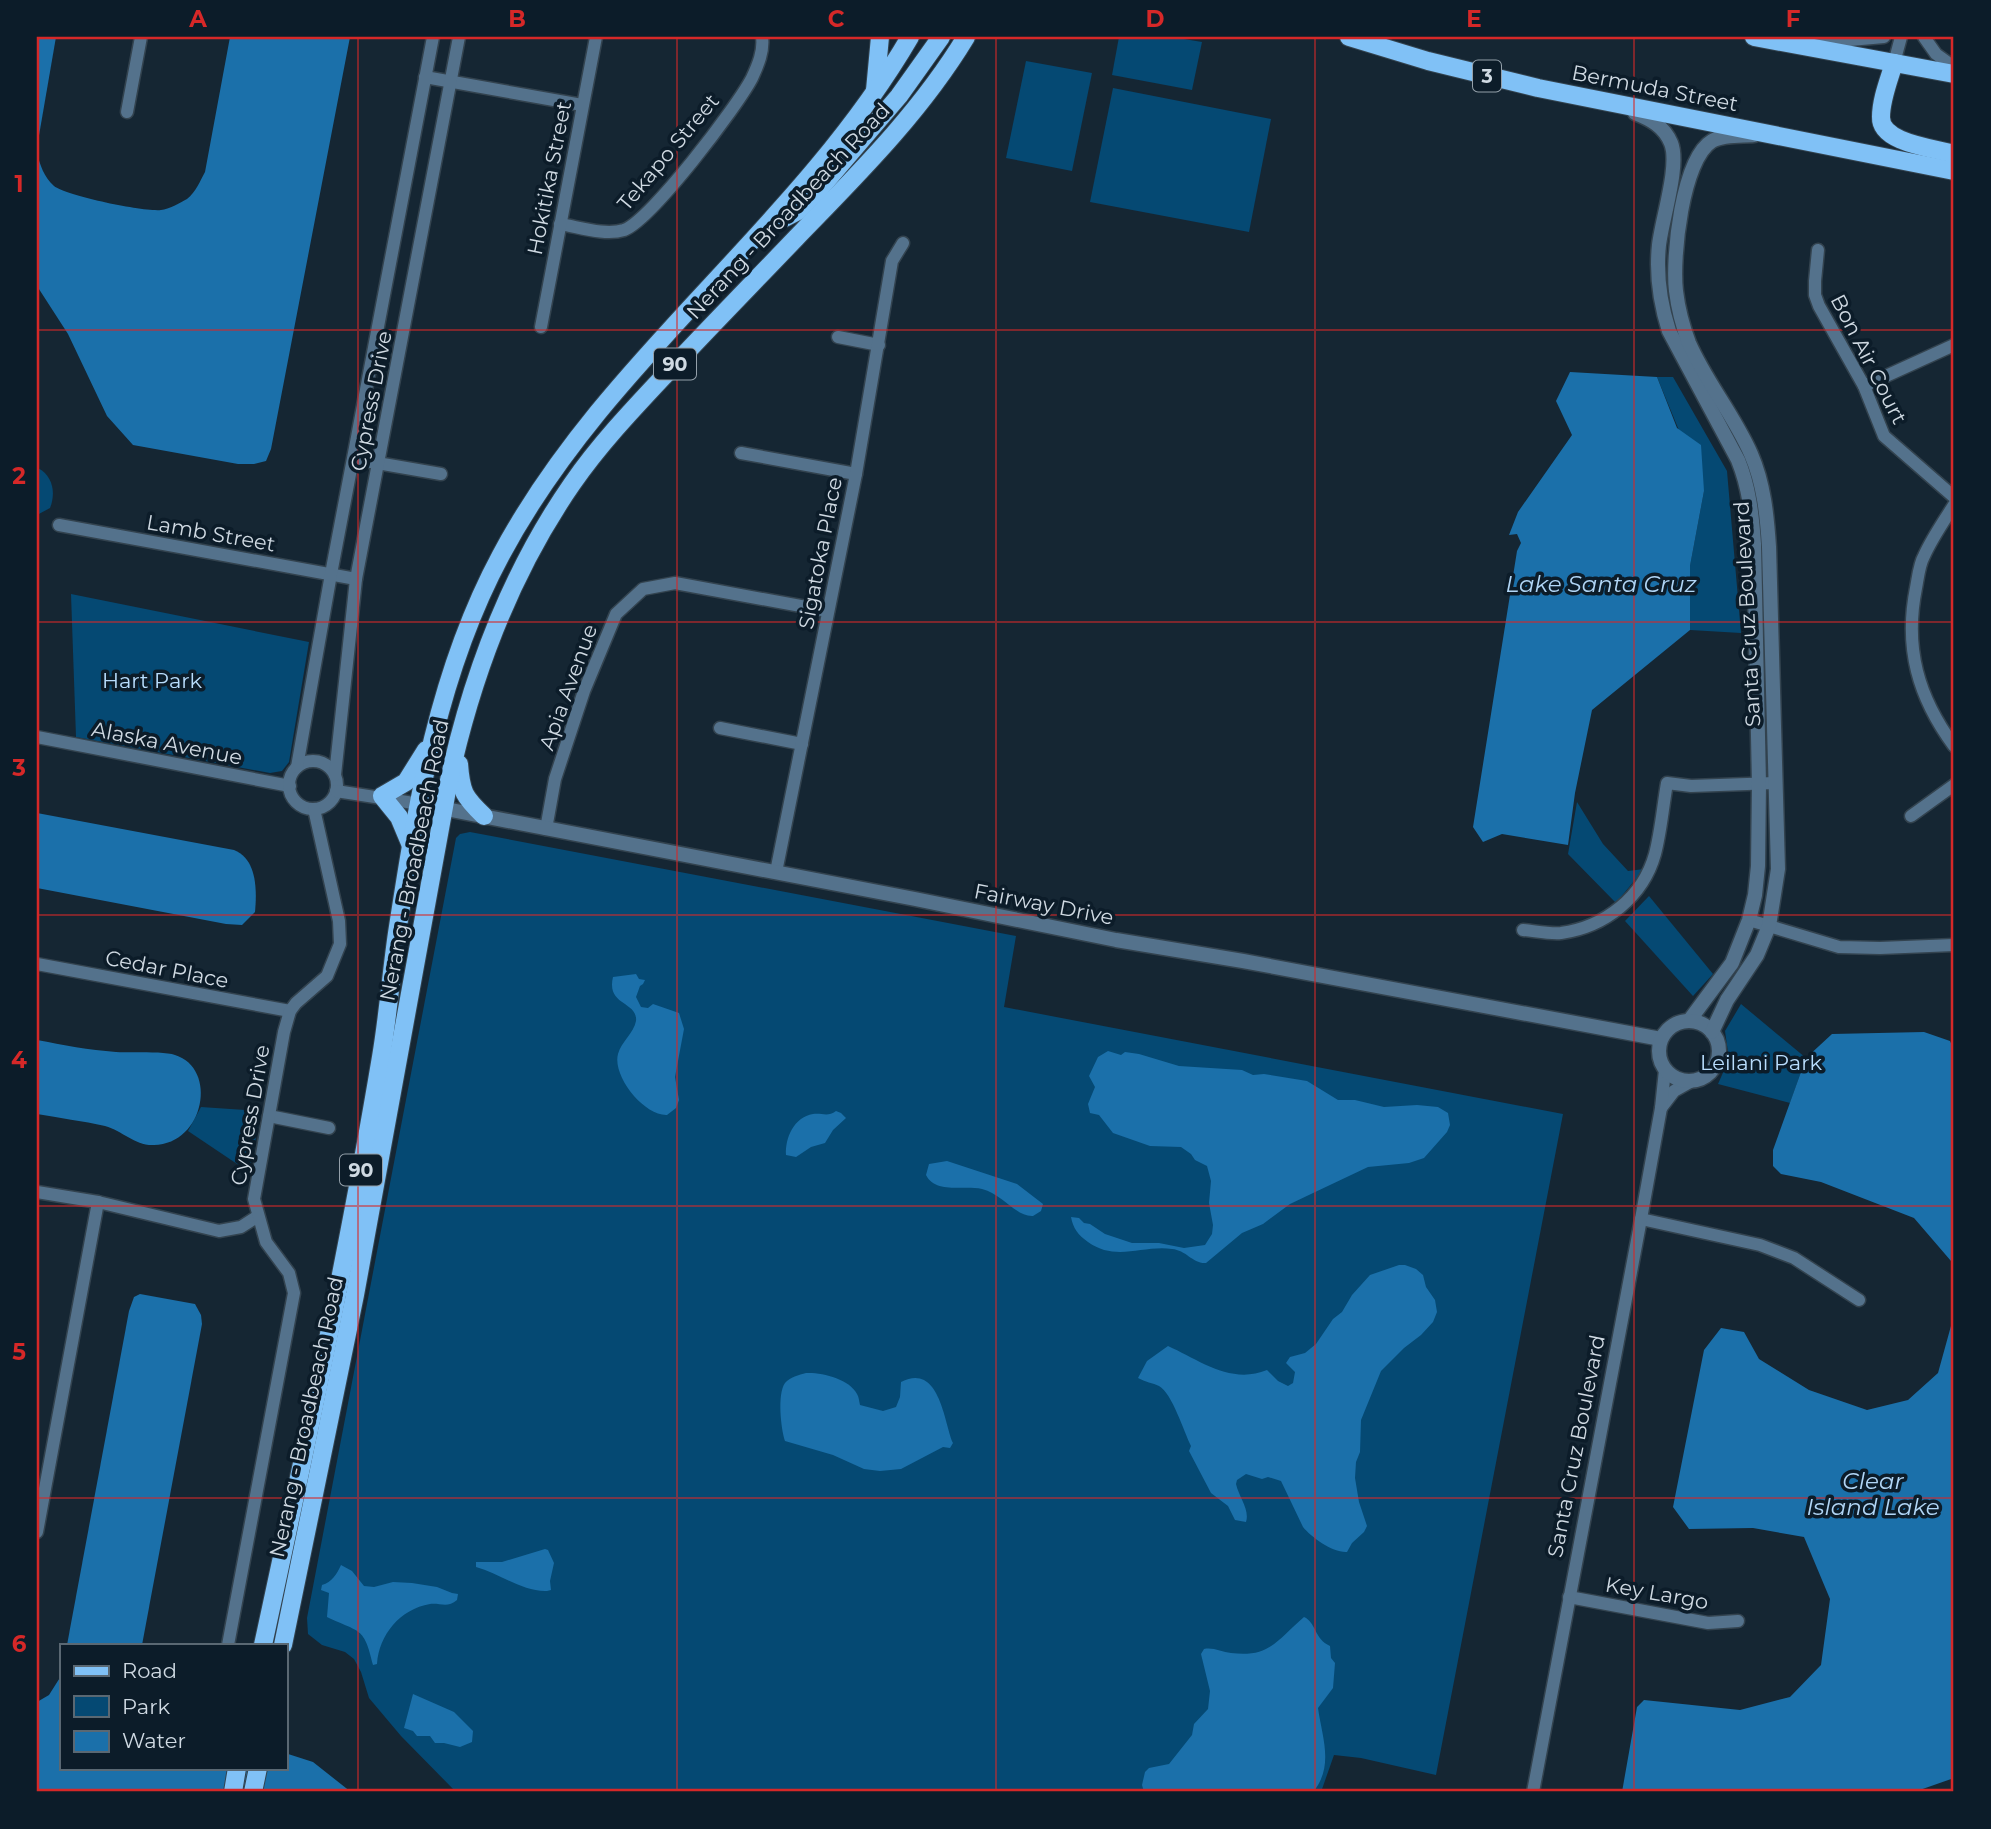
<svg xmlns="http://www.w3.org/2000/svg" width="1991" height="1829" font-family="Montserrat,sans-serif">
<style>
.green{fill:#054973}
.water{fill:#1b70aa}
.lines{fill:none;stroke-linecap:round;stroke-linejoin:round}
.minor-casing{stroke:#33434f;stroke-width:15}
.tertiary-casing{stroke:#33434f;stroke-width:17}
.primary-casing{stroke:#33434f;stroke-width:20}
.minor{stroke:#54728c;stroke-width:12}
.tertiary{stroke:#54728c;stroke-width:14}
.primary{stroke:#80c1f6;stroke-width:18}
.grid{fill:none;stroke:#d62828;stroke-width:2;stroke-opacity:0.55}
.labels{text-anchor:middle;dominant-baseline:central;stroke-width:7;stroke-linejoin:round;paint-order:stroke}
.shield{fill:#0c1c29;stroke:#94a0aa;stroke-width:2}
.shield-label{font-size:19px;font-weight:bold;fill:#cfd9e2}
.street-label{font-size:21px;fill:#cfd9e2;stroke:#0c1c29}
.park-label{font-size:21px;fill:#b8ddfd;stroke:#0c1c29}
.water-label{font-size:23px;font-style:italic;fill:#b1d6f6;stroke:#0c1c29}
.neatline{fill:none;stroke:#d62828;stroke-width:2.5}
.grid-label{font-size:23px;text-anchor:middle;font-weight:bold;fill:#d62828}
</style>
<rect width="100%" height="100%" fill="#152633"/>
<!-- green -->
<g class="green">
<polygon points="1119,37 1172,37 1202,42 1192,90 1112,75"/>
<polygon points="1026,61 1092,73 1072,171 1006,158"/>
<polygon points="1113,88 1271,119 1249,232 1090,202"/>
<polygon points="1657,377 1673,377 1727,471 1741,633 1690,630 1690,566 1704,491"/>
<path d="M38,468c15,8 18,25 12,40l-13,7z"/>
<polygon points="71,594 309,642 289,762 282,771 270,773 76,737"/>
<polygon points="1577,802 1603,844 1628,871 1644,869 1616,903 1568,854"/>
<polygon points="470,832 1016,936 1004,1007 1563,1114 1436,1775 1361,1758 1334,1755 1321,1792 456,1792 401,1736 369,1698 361,1672 354,1659 345,1652 322,1645 308,1634 307,1618 456,838 460,834"/>
<polygon points="1649,896 1713,974 1693,996 1625,921"/>
<polygon points="1741,1004 1806,1058 1790,1103 1718,1084 1729,1059 1725,1031"/>
<polygon points="201,1107 261,1111 249,1172 188,1131"/>
</g>
<!-- water -->
<g class="water">
<polygon points="37,37 56,37 37,147"/>
<path d="M230,37h120l-79,412 -5,12 -12,3h-16l-105,-19 -26,-29 -39,-82 -31,-48v-133c3,12 7,24 17,33 13,10 90,26 107,24 8,-1 19,-7 26,-11 9,-7 13,-18 18,-27z"/>
<polygon points="1570,372 1657,377 1677,428 1701,445 1704,491 1690,566 1690,630 1592,710 1575,793 1568,845 1502,834 1483,842 1473,827 1517,551 1521,543 1517,534 1509,535 1518,512 1572,435 1556,401"/>
<path d="M37,813l197,37c23,9 23,40 21,62l-13,13 -16,-1 -189,-36z"/>
<path d="M636,974l3,5 6,1 -2,4 -3,2 -4,11 5,10 7,1 5,-4 26,9 5,16 -9,48 4,23 -3,8 -9,7c-23,1 -55,-39 -49,-61 3,-12 16,-21 18,-33 2,-20 -30,-15 -23,-44z"/>
<polygon points="1924,1032 1950,1041 1954,1050 1954,1778 1914,1792 1622,1792 1637,1707 1644,1700 1740,1710 1790,1697 1821,1665 1830,1599 1804,1537 1753,1528 1689,1529 1673,1507 1704,1350 1721,1328 1744,1332 1759,1359 1809,1390 1867,1410 1908,1400 1938,1373 1954,1315 1951,1261 1914,1218 1821,1182 1781,1174 1773,1166 1773,1150 1806,1058 1832,1034"/>
<path d="M37,1040c26,5 52,10 79,12 14,1 48,-1 59,3 43,13 30,89 -21,90 -19,1 -31,-14 -49,-19 -22,-5 -46,-8 -68,-12z"/>
<path d="M1108,1051l13,4 4,-3 14,2 40,12 63,4 11,5 11,-1 43,7 31,19h17l29,7 33,-2 21,2 10,6 2,12 -3,7 -23,26 -15,5 -41,4 -57,27 -21,10 -27,20 -21,9 -36,30c-13,1 -20,-13 -34,-14 -30,-4 -56,13 -84,-7 -10,-7 -15,-14 -17,-25l8,1 5,5 6,1 15,10 27,9h27l25,5 21,-3 7,-11 1,-9 -4,-22 2,-22 -4,-15 -12,-6 -4,-6 -10,-7 -31,-1 -37,-13 -14,-18 -9,-2 -2,-9 7,-17 -6,-11 9,-19z"/>
<path d="M836,1111l5,2 5,5 -13,12 -8,13 -14,4 -15,10 -10,-2c-1,-17 8,-38 27,-41 10,-1 15,3 23,-3z"/>
<path d="M947,1161l70,23 26,20 -2,7 -8,5c-17,1 -29,-21 -51,-27 -17,-4 -47,5 -56,-14l3,-11z"/>
<path d="M1399,1265h6l11,4 7,6 3,12 9,13 2,12 -4,10 -12,13 -17,13 -23,23 -20,49 -1,32 -4,10 -1,16 4,24 8,24 -3,6 -12,11 -5,9c-14,1 -36,-15 -44,-25l-22,-46 -13,-4 -6,2 -16,-5 -9,6 -1,4c3,13 14,26 10,38l-11,-2 -7,-14 -17,-13 -22,-42 2,-5c-7,-14 -19,-53 -32,-60 -6,-3 -14,-4 -21,-8l9,-17 21,-15c31,14 63,39 99,24l11,11 10,5 5,-3 2,-11 -9,-9 4,-6 15,-4 11,-9 17,-25 9,-7 10,-17 18,-20z"/>
<polygon points="140,1294 195,1304 201,1315 202,1324 142,1645 67,1645 129,1311 134,1297"/>
<path d="M806,1373c15,-1 44,6 51,21 2,3 2,7 3,11l23,6 13,-4 4,-10 1,-15c39,-20 43,41 52,61l-3,5 -7,-1 -42,22 -21,2 -16,-2 -31,-14 -48,-14c-4,-12 -8,-47 0,-58 5,-6 14,-8 21,-10z"/>
<path d="M545,1549l3,1 6,13 -4,18 1,9 -4,1c-25,1 -48,-18 -71,-24v-5h26z"/>
<path d="M341,1565l11,6 12,15 10,1 19,-5 19,1 25,4 15,6 6,1 -1,6c-9,8 -16,3 -27,4 -30,5 -51,31 -53,60l-4,1c-9,-39 -13,-32 -46,-48l2,-24 -8,-3 1,-5c10,-3 15,-11 19,-20z"/>
<path d="M1304,1617c12,5 10,22 26,29l1,12 4,5 -2,25 -15,20c4,29 16,57 -4,83l-170,1 -2,-7 3,-13 4,-4 20,-4 23,-29 2,-11 14,-15 2,-18 -9,-37 3,-5c9,-2 18,3 27,4 39,5 47,-14 73,-36z"/>
<polygon points="61,1676 61,1768 285,1768 285,1753 313,1762 351,1792 37,1792 37,1702 49,1695"/>
<polygon points="413,1694 454,1712 473,1731 472,1742 460,1747 444,1743 435,1743 430,1736 417,1736 413,1731 404,1728"/>
</g>
<g class="lines">
<defs>
<g id="minor">
<polyline points="1924,37 1936,54 1954,67"/>
<polyline points="1816,43 1884,37"/>
<polyline points="1894,63 1901,37"/>
<polyline points="425,77 582,105"/>
<polyline points="127,112 141,37"/>
<path d="M560,224c19,3 45,12 64,6 27,-10 113,-123 128,-152 6,-13 12,-27 10,-41"/>
<polyline points="1818,250 1815,281 1815,295 1819,306 1864,386 1884,436 1954,497"/>
<polyline points="541,327 596,37"/>
<polyline points="838,337 879,345"/>
<polyline points="1864,386 1954,345"/>
<polyline points="741,453 856,474"/>
<polyline points="354,459 441,474"/>
<path d="M1954,505c-10,16 -22,33 -30,51 -5,9 -6,22 -8,32 -12,60 2,109 38,158"/>
<polyline points="59,525 356,579"/>
<polyline points="720,728 802,744"/>
<polyline points="37,737 290,786"/>
<circle cx="313" cy="785" r="24"/>
<polyline points="297,767 331,574 433,37"/>
<polyline points="335,775 356,579 459,37"/>
<polyline points="336,791 420,804"/>
<polyline points="1911,816 1954,785"/>
<polyline points="546,829 555,779 584,691 616,614 643,589 675,583 828,611"/>
<polyline points="776,872 856,474 892,261 903,243"/>
<polyline points="1749,920 1839,947 1880,948 1954,945"/>
<path d="M1523,930c12,1 26,4 38,3 44,-6 82,-36 94,-79 6,-23 8,-48 12,-71l24,3 84,-3"/>
<polyline points="37,964 290,1011"/>
<polyline points="1661,1108 1674,1091 1690,1082"/>
<polyline points="269,1116 329,1128"/>
<polyline points="37,1192 98,1202 219,1231 241,1227 258,1216"/>
<polyline points="1641,1219 1760,1245 1794,1258 1859,1300"/>
<polyline points="37,1532 98,1202"/>
<polyline points="1569,1597 1708,1623 1738,1621"/>
<polyline points="228,1645 294,1293 289,1273 266,1242 254,1199 284,1032 290,1011 296,1003 327,976 340,944 339,921 314,809"/>
<polyline points="1533,1792 1641,1219 1661,1108 1665,1070"/>
</g>
<g id="tertiary">
<path d="M1635,113c15,6 29,13 36,30 9,22 -9,76 -12,102 -3,29 1,58 10,86l69,129c11,27 14,54 16,84l5,240 -1,82 -3,29 -6,25 -17,43 -43,58"/>
<polyline points="420,804 915,899 1116,940 1243,961 1661,1039"/>
<circle cx="1689" cy="1051" r="30"/>
<path d="M1712,1032l15,-32 30,-45 12,-29 9,-57 -9,-322c-2,-31 -5,-63 -18,-93 -17,-39 -45,-72 -62,-111 -6,-16 -11,-35 -13,-52 -4,-33 6,-132 36,-150 12,-7 30,-5 42,-6"/>
</g>
<g id="primary">
<polyline points="1349,37 1428,61 1538,88 1954,171"/>
<polyline points="1754,37 1954,74"/>
<path d="M1894,63c-5,17 -13,36 -13,54 -1,26 53,31 73,37"/>
<polyline points="875,90 880,37"/>
<polyline points="775,223 798,211 817,192 899,96 941,37"/>
<path d="M459,764c2,28 5,33 25,52"/>
<polyline points="412,848 399,817 382,796 406,782 426,750"/>
<path d="M263,1645c42,-195 85,-391 118,-588 7,-41 10,-83 16,-124 20,-130 41,-261 104,-378 105,-197 297,-326 409,-518"/>
<path d="M283,1645l72,-350 93,-510c23,-107 61,-210 124,-301 27,-39 60,-74 92,-108 44,-47 88,-92 132,-138 61,-63 124,-125 170,-201"/>
<polyline points="233,1792 237,1768"/>
<polyline points="253,1792 258,1768"/>
</g>
</defs>
<!-- minor casing -->
<use href="#minor" class="minor-casing"/>
<!-- tertiary casing -->
<use href="#tertiary" class="tertiary-casing"/>
<!-- primary casing -->
<use href="#primary" class="primary-casing"/>
<!-- minor -->
<use href="#minor" class="minor"/>
<!-- tertiary -->
<use href="#tertiary" class="tertiary"/>
<!-- primary -->
<use href="#primary" class="primary"/>
</g>
<!-- grid -->
<path class="grid" d="M358,37v1755M677,37v1755M996,37v1755M1315,37v1755M1634,37v1755M37,330h1917M37,622h1917M37,915h1917M37,1206h1917M37,1498h1917"/>
<g class="labels">
<!-- shield labels -->
<g class="shield">
<rect x="1473" y="60.5" width="28" height="31" rx="5"/>
<rect x="654" y="348.5" width="42" height="31" rx="5"/>
<rect x="340" y="1154.5" width="42" height="31" rx="5"/>
</g>
<g class="shield-label">
<text x="1487" y="76">3</text>
<text x="675" y="364">90</text>
<text x="361" y="1170">90</text>
</g>
<!-- street labels -->
<g class="street-label">
<text transform="translate(1655 88) rotate(11)">Bermuda Street</text>
<text transform="translate(668 152) rotate(-50)">Tekapo Street</text>
<text transform="translate(549 178) rotate(-79)">Hokitika Street</text>
<text transform="translate(788 211) rotate(-47)">Nerang - Broadbeach Road</text>
<text transform="translate(1869 359) rotate(63)">Bon Air Court</text>
<text transform="translate(371 401) rotate(-79)">Cypress Drive</text>
<text transform="translate(211 533) rotate(10)">Lamb Street</text>
<text transform="translate(820 553) rotate(-79)">Sigatoka Place</text>
<text transform="translate(1747 614) rotate(-93)">Santa Cruz Boulevard</text>
<text transform="translate(568 687) rotate(-70)">Apia Avenue</text>
<text transform="translate(167 743) rotate(11)">Alaska Avenue</text>
<text transform="translate(414 860) rotate(-79)">Nerang - Broadbeach Road</text>
<text transform="translate(1044 904) rotate(11)">Fairway Drive</text>
<text transform="translate(167 969) rotate(11)">Cedar Place</text>
<text transform="translate(250 1115) rotate(-80)">Cypress Drive</text>
<text transform="translate(306 1417) rotate(-78)">Nerang - Broadbeach Road</text>
<text transform="translate(1576 1446) rotate(-79)">Santa Cruz Boulevard</text>
<text transform="translate(1657 1593) rotate(10)">Key Largo</text>
</g>
<!-- park labels -->
<g class="park-label">
<text x="152" y="680">Hart Park</text>
<text x="1761" y="1062">Leilani Park</text>
</g>
<!-- water labels -->
<g class="water-label">
<text x="1601" y="584">Lake Santa Cruz</text>
<text x="1873" y="1481">Clear<tspan x="1873" dy="26">Island Lake</tspan></text>
</g>
</g>
<!-- border -->
<rect width="1991" height="1829" fill="none" stroke="#0c1c29" stroke-width="77"/>
<!-- legend -->
<rect x="60" y="1644" width="228" height="126" fill="#0c1c29" stroke="#5a6873" stroke-width="2"/>
<rect x="74" y="1666" width="35" height="10" fill="#80c1f6" stroke="#5a6873" stroke-width="2"/>
<text x="122" y="1678" font-size="21" fill="#cfd9e2">Road</text>
<rect x="74" y="1696" width="35" height="21" fill="#054973" stroke="#5a6873" stroke-width="2"/>
<text x="122" y="1714" font-size="21" fill="#cfd9e2">Park</text>
<rect x="74" y="1731" width="35" height="21" fill="#1b70aa" stroke="#5a6873" stroke-width="2"/>
<text x="122" y="1748" font-size="21" fill="#cfd9e2">Water</text>
<rect x="38" y="38" width="1914" height="1752" class="neatline"/>
<g class="grid-label">
<text x="198" y="27">A</text>
<text x="517" y="27">B</text>
<text x="836" y="27">C</text>
<text x="1155" y="27">D</text>
<text x="1474" y="27">E</text>
<text x="1793" y="27">F</text>
<text x="19" y="192">1</text>
<text x="19" y="484">2</text>
<text x="19" y="776">3</text>
<text x="19" y="1068">4</text>
<text x="19" y="1360">5</text>
<text x="19" y="1652">6</text>
</g>
</svg>
